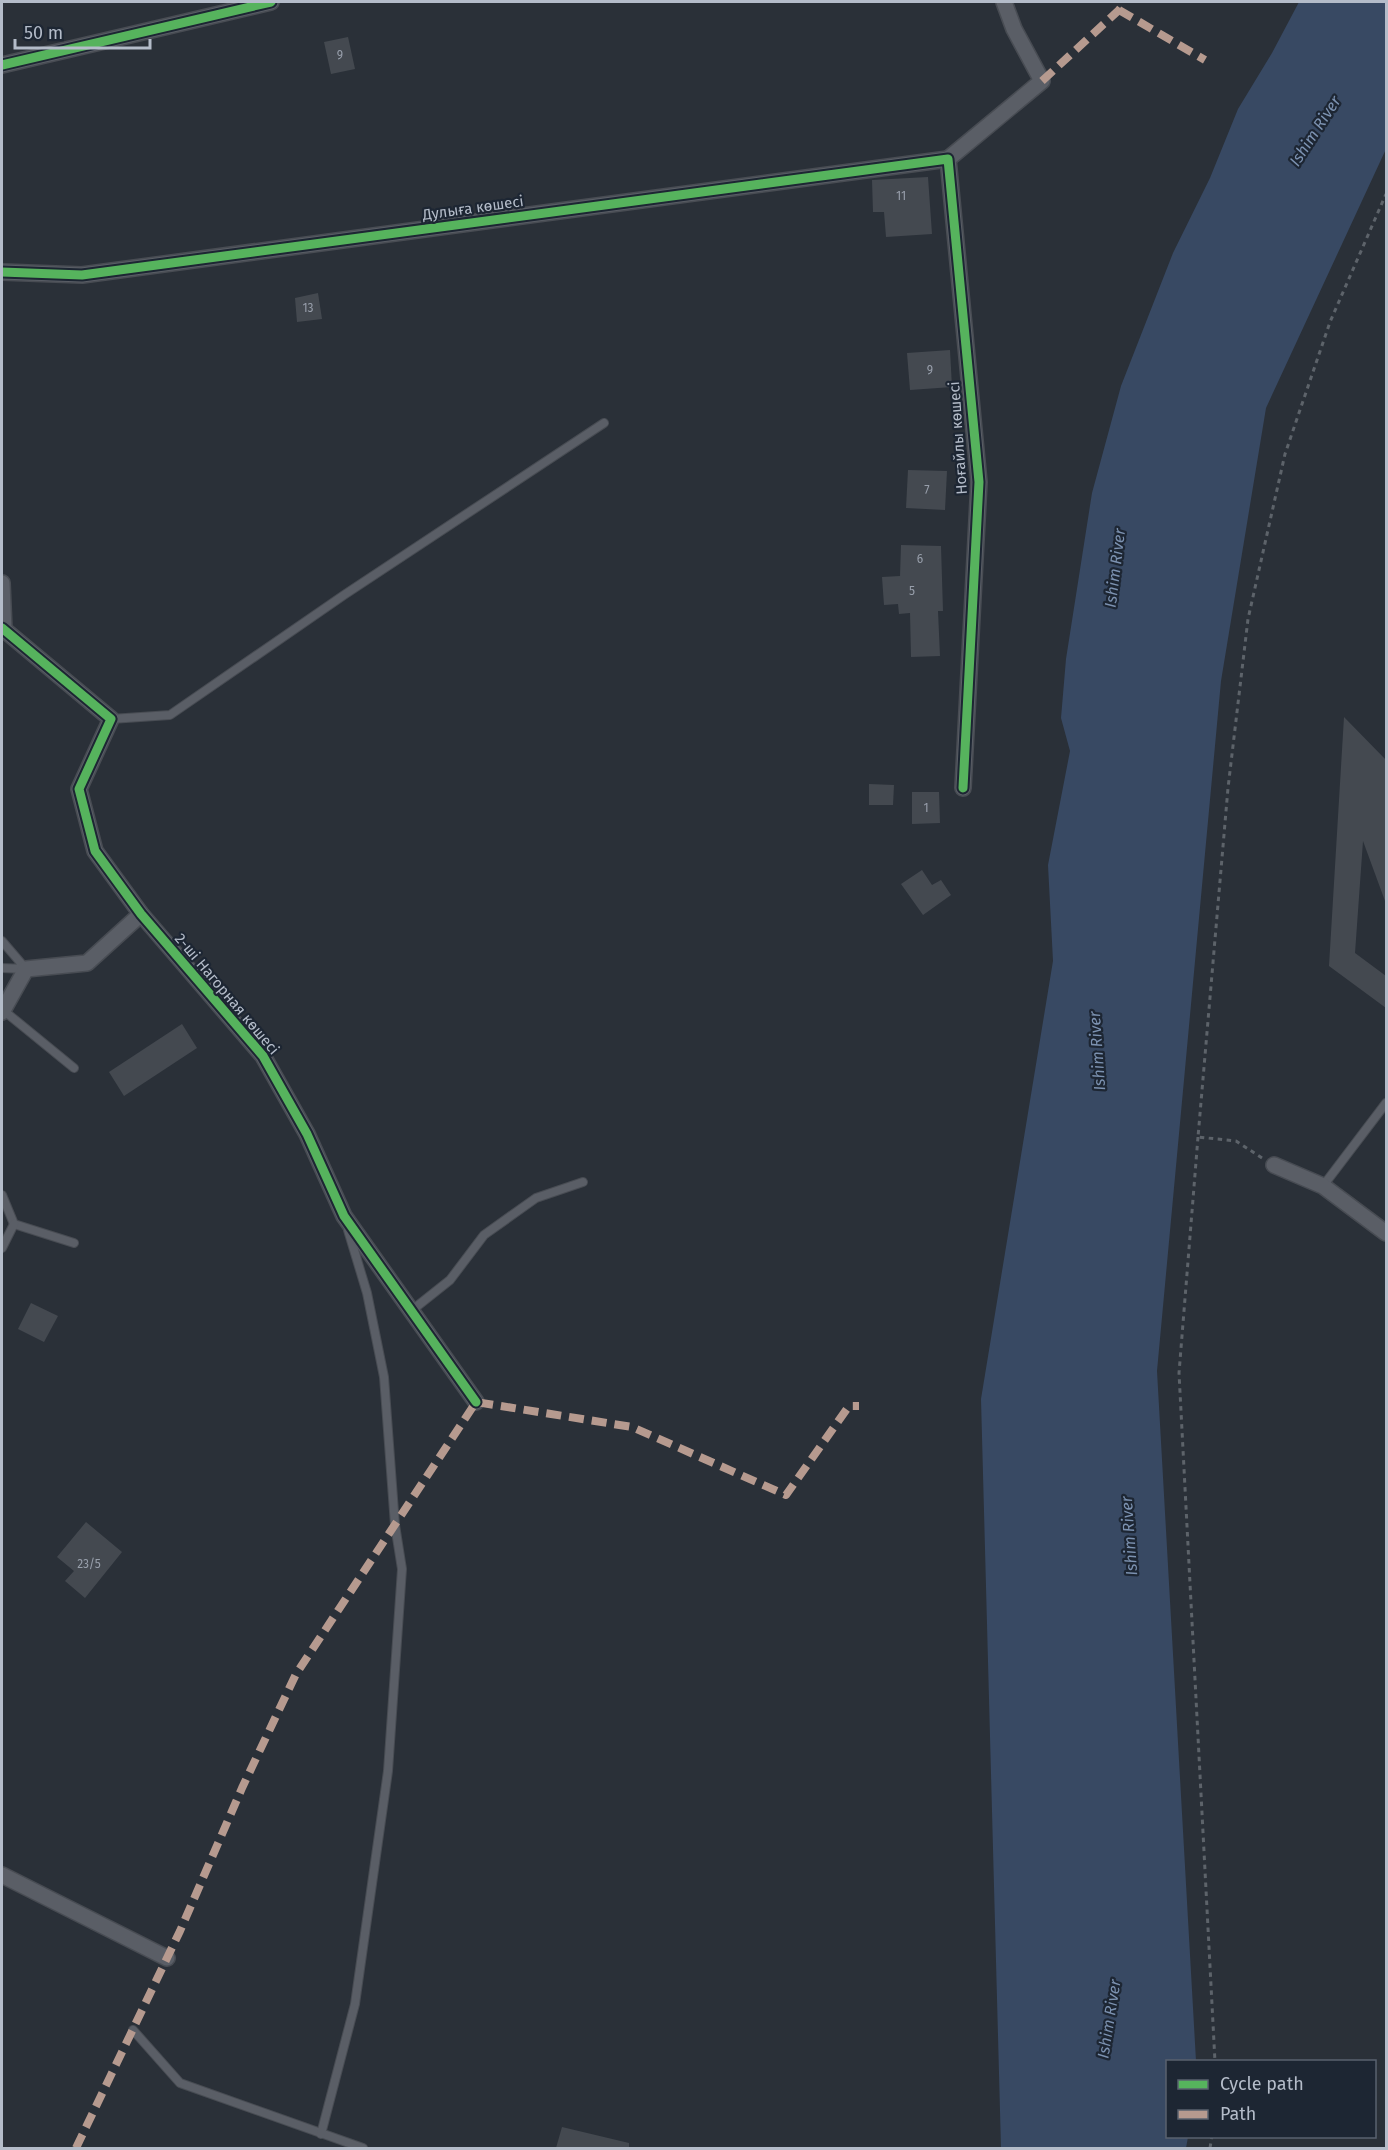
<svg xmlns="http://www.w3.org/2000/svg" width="1388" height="2150" font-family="'Fira Sans',sans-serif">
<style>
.water{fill:#384963}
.building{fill:#444950}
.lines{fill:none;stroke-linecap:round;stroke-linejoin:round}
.lane-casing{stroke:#484c53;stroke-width:10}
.street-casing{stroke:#484c53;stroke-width:18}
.path{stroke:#5d636a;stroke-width:3;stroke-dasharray:4.5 4.5;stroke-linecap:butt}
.lane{stroke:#5a5e66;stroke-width:8}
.street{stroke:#5a5e66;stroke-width:15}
.quiet{stroke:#b69a8f;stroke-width:8;stroke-dasharray:15 8;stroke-linecap:butt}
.cycleway-casing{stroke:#1d2633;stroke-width:13}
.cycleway{stroke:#56b35d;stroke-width:9}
.labels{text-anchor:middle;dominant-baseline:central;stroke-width:4.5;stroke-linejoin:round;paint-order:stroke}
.number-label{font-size:12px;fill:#989fab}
.street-label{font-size:15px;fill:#b4bcc9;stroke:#1d2633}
.water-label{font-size:16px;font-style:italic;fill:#7c92b1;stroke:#1d2633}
</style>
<rect width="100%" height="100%" fill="#2a3038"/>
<!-- water -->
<polygon class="water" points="1299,2 1386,2 1386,149 1266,408 1221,681 1157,1371 1196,2061 1168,2062 1168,2136 1188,2137 1186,2148 1001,2148 981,1399 1053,961 1048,865 1070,751 1061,718 1066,659 1092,493 1121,386 1173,253 1210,178 1238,109 1272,53"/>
<!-- building -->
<g class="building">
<polygon points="348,37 355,69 331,74 324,42"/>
<polygon points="928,177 932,234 886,237 884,212 873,212 872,180"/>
<polygon points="318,293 322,319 297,322 295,298"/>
<polygon points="950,350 952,387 910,390 907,353"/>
<polygon points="908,470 947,471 945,510 906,508"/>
<polygon points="901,545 941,546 943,611 938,611 940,656 911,657 910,613 899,614 898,604 884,605 882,577 900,576"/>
<polygon points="1344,717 1386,760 1386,900 1385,901 1363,841 1355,953 1386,976 1386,1008 1329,966"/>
<polygon points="869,784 894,785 893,805 869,805"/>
<polygon points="912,792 939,792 940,823 912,824"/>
<polygon points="922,870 932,885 941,880 951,895 923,915 901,884"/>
<polygon points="182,1024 197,1048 124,1096 109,1072"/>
<polygon points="31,1303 58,1316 44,1342 18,1329"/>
<polygon points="86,1522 122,1552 85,1598 65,1581 74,1571 57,1557"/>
<polygon points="562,2127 629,2143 629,2148 556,2148"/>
</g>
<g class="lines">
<defs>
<g id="lane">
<polyline points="111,719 170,715 344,595 604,423"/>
<polyline points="2,941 26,969 2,968"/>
<polyline points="3,1010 74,1068"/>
<polyline points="1323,1186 1386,1103"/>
<polyline points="2,1195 14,1224 74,1243"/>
<polyline points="2,1248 14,1224"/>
<polyline points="411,1311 450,1280 484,1235 536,1198 583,1182"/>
<polyline points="133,2030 180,2083 363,2148"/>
<polyline points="321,2134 355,2004 388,1771 402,1569 395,1525 384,1377 367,1293 348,1230"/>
</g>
<g id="street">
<polyline points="2,65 271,2"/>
<polyline points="948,159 979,482 963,788"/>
<polyline points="948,159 1042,81 1014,29 1004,2"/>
<polyline points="2,272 82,275 948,159"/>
<polyline points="2,583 4,630"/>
<polyline points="2,628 111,719 79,789 95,851 141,914 263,1056 307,1134 344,1216 476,1402"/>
<polyline points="2,1012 26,969 87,963 141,914"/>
<polyline points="1274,1165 1323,1186 1386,1233"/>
<polyline points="2,1875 167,1958"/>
</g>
</defs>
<!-- lane casing -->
<use href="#lane" class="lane-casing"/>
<!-- street casing -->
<use href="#street" class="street-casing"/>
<!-- path -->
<g class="path">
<polyline points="1198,1137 1179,1373 1215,2062"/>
<polyline points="1262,1158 1236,1141 1198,1137 1228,788 1248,619 1285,454 1330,322 1386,194"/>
<polyline points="1210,2148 1212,2136"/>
</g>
<!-- lane -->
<use href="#lane" class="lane"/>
<!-- street -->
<use href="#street" class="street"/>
<!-- quiet -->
<g class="quiet">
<polyline points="1119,10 1205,60"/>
<polyline points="1042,81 1119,10 1125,2"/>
<polyline points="76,2148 180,1931 242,1788 296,1674 476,1402 632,1427 786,1495 849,1406 859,1406"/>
</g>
<defs>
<g id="cycleway">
<polyline points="2,65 271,2"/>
<polyline points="2,272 82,275 948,159 979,482 963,788"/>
<polyline points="2,628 111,719 79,789 95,851 141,914 263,1056 307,1134 344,1216 476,1402"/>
</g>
</defs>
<!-- cycleway casing -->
<use href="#cycleway" class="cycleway-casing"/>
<!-- cycleway -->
<use href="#cycleway" class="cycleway"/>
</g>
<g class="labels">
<!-- number labels -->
<g class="number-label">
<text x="340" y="55">9</text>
<text x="901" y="196">11</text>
<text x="308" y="308">13</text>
<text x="930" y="370">9</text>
<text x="927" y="490">7</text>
<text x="920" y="559">6</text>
<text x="912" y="591">5</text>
<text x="926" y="808">1</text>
<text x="89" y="1564">23/5</text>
</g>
<!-- street labels -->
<g class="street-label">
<text transform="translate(473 208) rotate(-8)">Дулыға көшесі</text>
<text transform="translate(958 438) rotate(-94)">Ноғайлы көшесі</text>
<text transform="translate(227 994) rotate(50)">2-ші Нагорная көшесі</text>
</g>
<!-- water labels -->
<g class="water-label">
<text transform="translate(1315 131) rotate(-57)">Ishim River</text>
<text transform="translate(1115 568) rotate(-83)">Ishim River</text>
<text transform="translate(1097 1051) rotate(-94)">Ishim River</text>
<text transform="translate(1129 1536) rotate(-94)">Ishim River</text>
<text transform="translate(1109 2019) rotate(-81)">Ishim River</text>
</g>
</g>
<!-- border -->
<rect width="1388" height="2150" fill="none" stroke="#b4bcc9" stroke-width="6"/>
<!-- legend -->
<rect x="1166" y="2060" width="210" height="78" fill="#1d2633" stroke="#59626f" stroke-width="1.5"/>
<rect x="1178" y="2080" width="30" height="9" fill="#56b35d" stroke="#59626f" stroke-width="1.5"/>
<text x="1220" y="2090" font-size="18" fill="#b4bcc9">Cycle path</text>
<rect x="1178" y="2110" width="30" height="9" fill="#b69a8f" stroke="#59626f" stroke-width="1.5"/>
<text x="1220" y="2120" font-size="18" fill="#b4bcc9">Path</text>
<!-- scale -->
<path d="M15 39v9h135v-9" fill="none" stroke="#b4bcc9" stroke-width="3"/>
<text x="24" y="39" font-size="18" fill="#b4bcc9" stroke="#1d2633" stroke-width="4.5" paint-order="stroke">50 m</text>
</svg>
